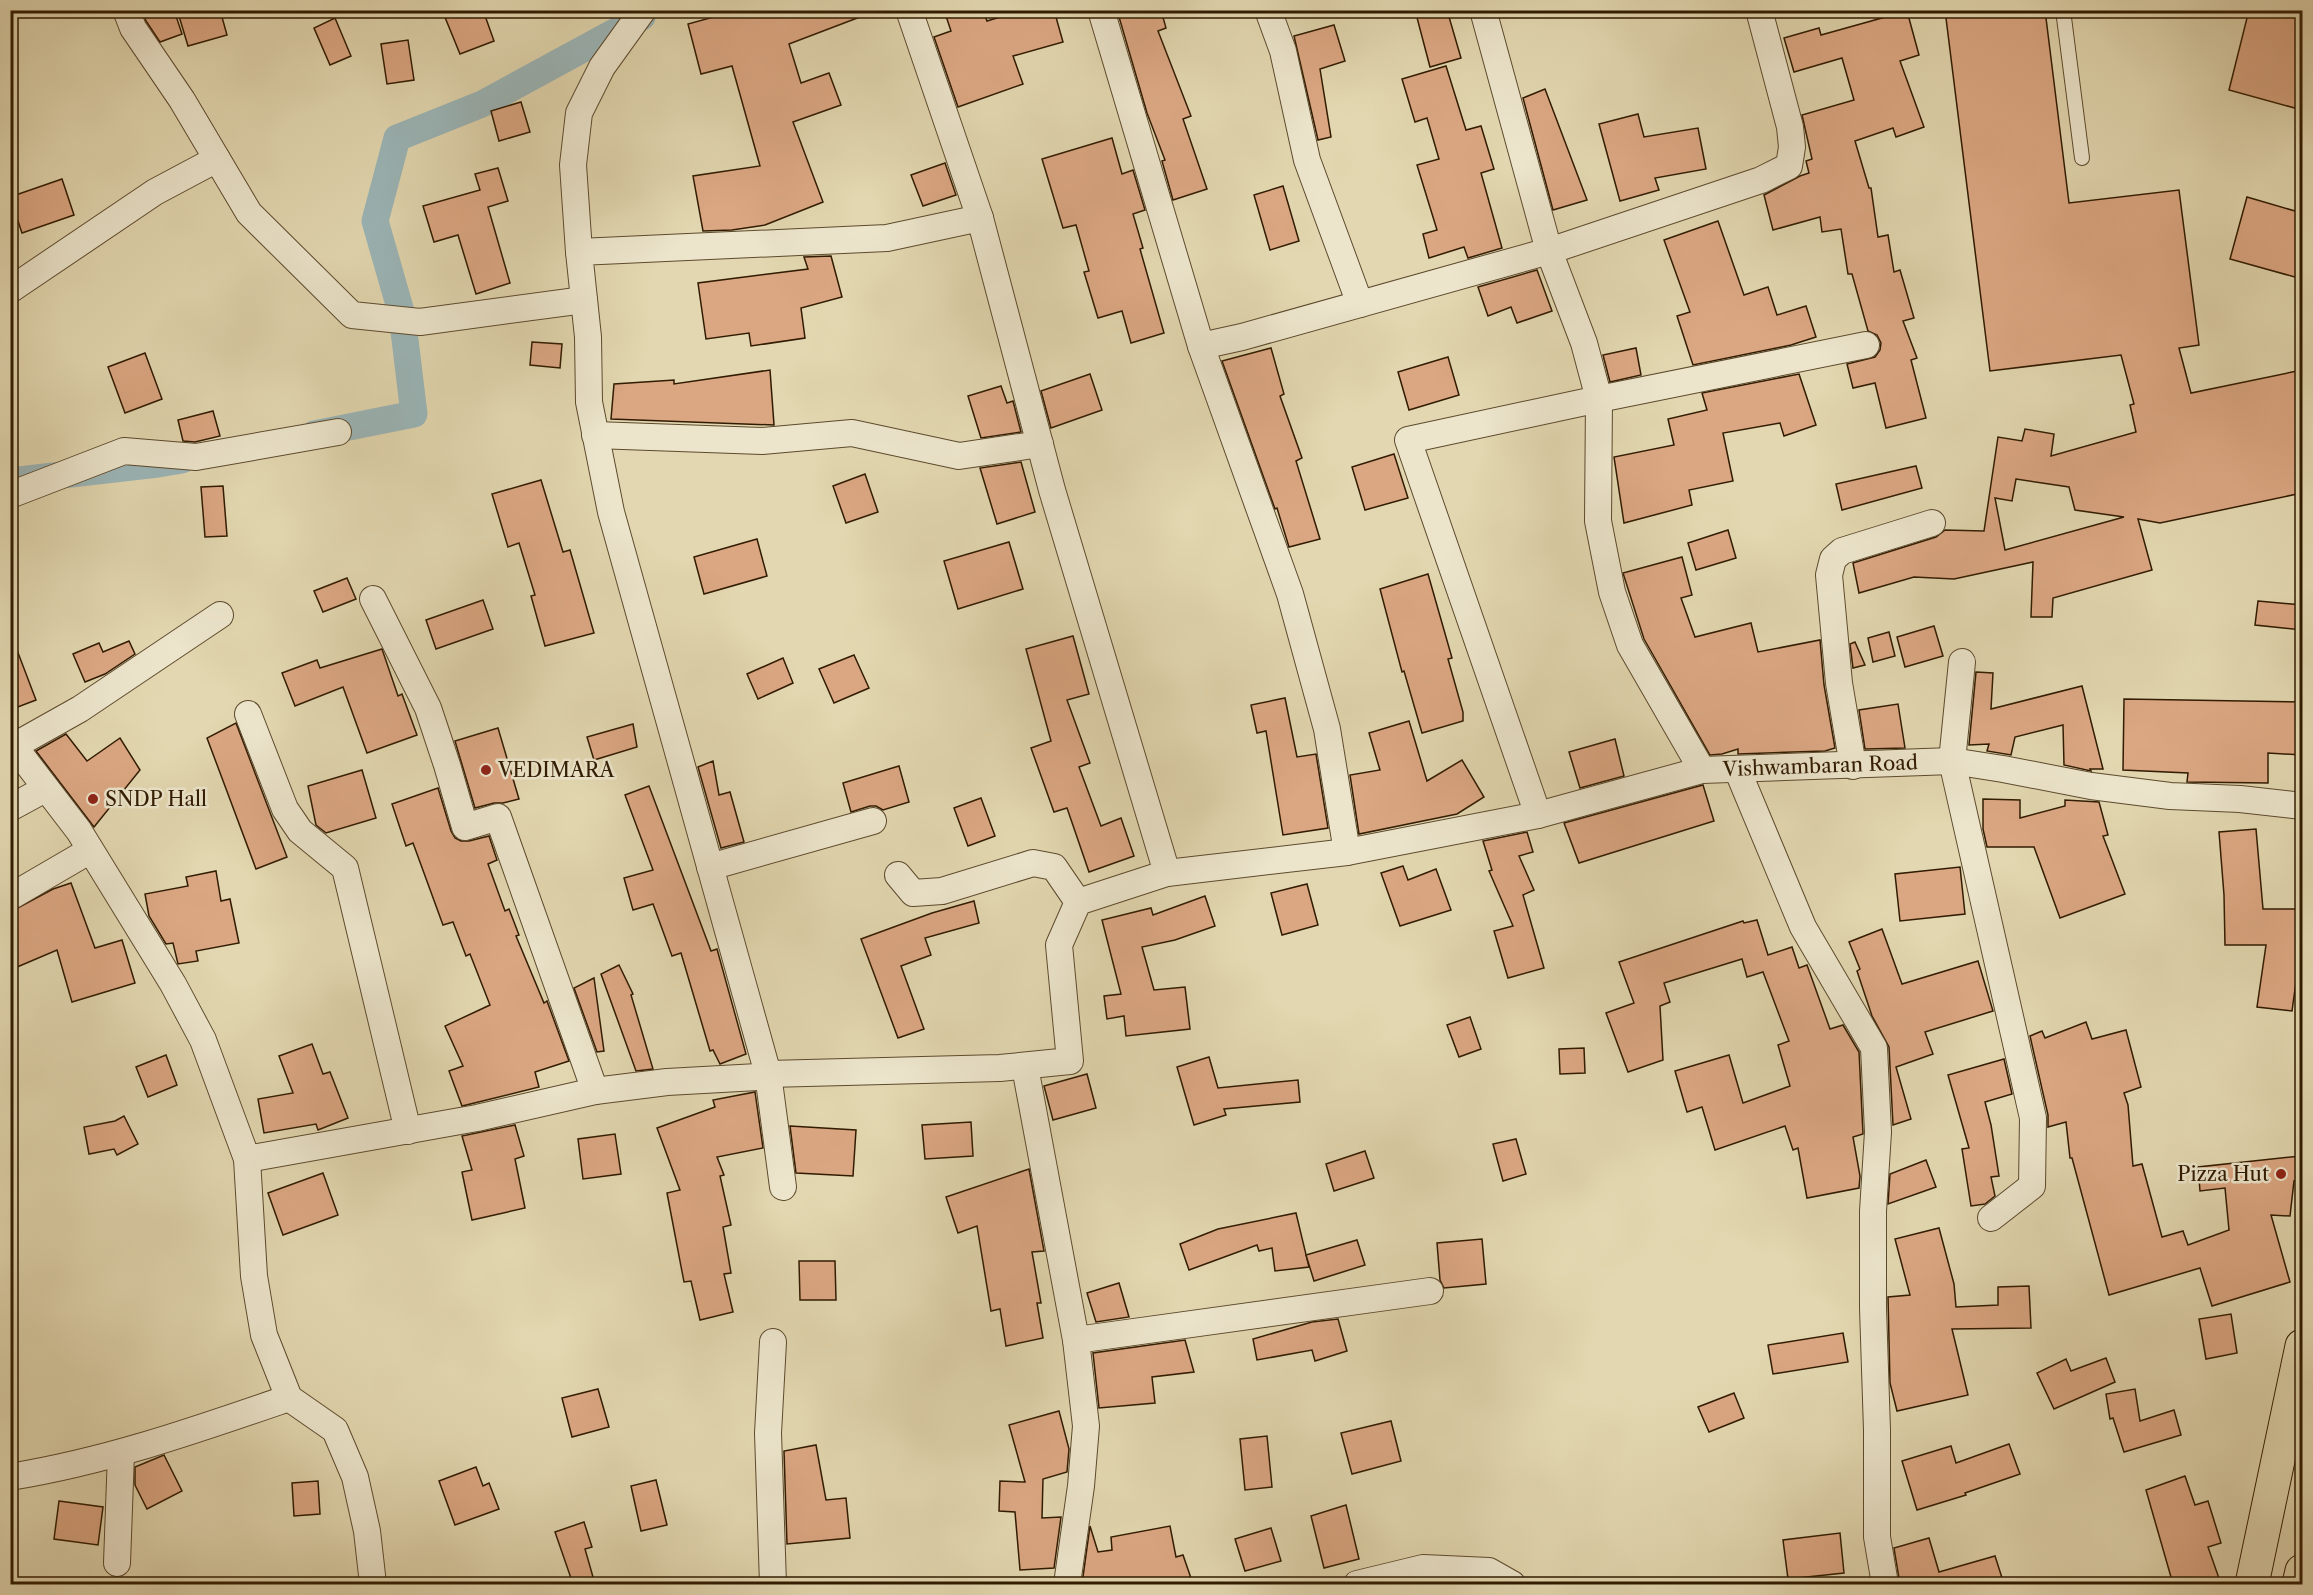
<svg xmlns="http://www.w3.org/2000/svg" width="2313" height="1595" font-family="'Libre Caslon Text',serif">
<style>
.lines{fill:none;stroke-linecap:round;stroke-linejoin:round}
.canal{stroke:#9bb6b8;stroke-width:27}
.building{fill:#dba783;stroke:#311b01;stroke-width:1.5;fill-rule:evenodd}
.service-casing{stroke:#5d4a2d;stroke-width:16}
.minor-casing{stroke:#5d4a2d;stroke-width:28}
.primary-casing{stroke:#311b01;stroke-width:35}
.service{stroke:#ece5cc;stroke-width:14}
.minor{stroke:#ece5cc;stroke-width:26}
.primary{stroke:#e2d7b0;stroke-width:33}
.poi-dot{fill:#8f2418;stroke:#ece5cc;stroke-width:2}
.labels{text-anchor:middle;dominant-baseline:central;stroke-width:5;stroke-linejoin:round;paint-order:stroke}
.street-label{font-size:20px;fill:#311b01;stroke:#ece5cc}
.poi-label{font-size:20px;fill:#311b01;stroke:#ece5cc;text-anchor:start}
</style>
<rect width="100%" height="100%" fill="#e2d7b0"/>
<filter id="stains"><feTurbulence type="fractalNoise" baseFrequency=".00333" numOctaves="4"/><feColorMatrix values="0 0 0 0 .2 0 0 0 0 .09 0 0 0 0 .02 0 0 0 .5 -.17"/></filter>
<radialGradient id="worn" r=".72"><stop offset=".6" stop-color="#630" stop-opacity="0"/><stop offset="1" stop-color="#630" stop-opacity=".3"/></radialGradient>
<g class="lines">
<!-- canal -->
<g class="canal">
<polyline points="314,434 414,414 402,315 375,221 397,138 482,104 642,17"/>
<polyline points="10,481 158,464 182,460"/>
</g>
</g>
<!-- building -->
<g class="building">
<polygon points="142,10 174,10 182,34 160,42 146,21"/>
<polygon points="198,10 220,10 227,35 188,46 179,16"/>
<polygon points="442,10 483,10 494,41 460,54"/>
<polygon points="739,10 872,10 873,12 789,44 801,83 829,73 841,105 793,122 823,202 765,225 732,230 703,231 693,176 760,166 732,66 701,74 688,24"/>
<polygon points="944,10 983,10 987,21 1023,10 1054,10 1063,42 1013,56 1023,84 958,107 934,37 951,31"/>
<polygon points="1117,10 1161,10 1166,28 1158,31 1191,116 1183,119 1207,189 1173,200 1162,161 1165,160 1147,113"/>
<polygon points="1415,10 1447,10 1461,58 1430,67"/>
<path d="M1945,10h100l24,193 110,-13 20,155 -20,3 12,45 111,-23v123l-142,30 -22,-4 14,51 -99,28 -1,19h-21l2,-55 -79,17 -40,-2 -55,16 -6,-30 83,-26 9,-7 39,1 14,-94 24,4 3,-12 29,5 -3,22 85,-24 -6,-27 4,-1 -13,-49 -131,16zM2016,479l53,8 6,23 49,7 -119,33 -10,-52 17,3z"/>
<polygon points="2249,10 2302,10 2302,110 2229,90"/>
<polygon points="1907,11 1919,55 1900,61 1924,127 1896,137 1893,128 1855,141 1869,188 1871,188 1878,237 1888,235 1894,272 1900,270 1914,318 1903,321 1917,358 1911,360 1926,418 1886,428 1875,383 1853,388 1847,364 1875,357 1880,350 1881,343 1877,335 1868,331 1852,274 1848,274 1841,229 1822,232 1820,217 1773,230 1764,195 1800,176 1809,173 1806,161 1812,159 1802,115 1854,100 1842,58 1794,72 1784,38 1819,28 1821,35"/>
<polygon points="335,18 351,56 330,65 314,28"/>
<polygon points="1334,25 1345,61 1320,69 1331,137 1318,140 1294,36"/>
<polygon points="408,40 414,80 387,84 381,44"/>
<polygon points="1446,66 1466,130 1481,126 1494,169 1481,173 1502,248 1468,258 1464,247 1429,258 1423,234 1437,230 1417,165 1439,159 1427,118 1415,122 1402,79"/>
<polygon points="1545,89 1587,200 1553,210 1523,98"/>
<polygon points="521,102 530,132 499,141 491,111"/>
<polygon points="1638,114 1644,137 1698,128 1706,169 1655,178 1659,190 1620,201 1599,124"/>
<polygon points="1112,138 1122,174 1133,170 1145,210 1133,214 1143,248 1140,249 1164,333 1131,343 1122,311 1098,318 1084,272 1089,271 1076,225 1063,228 1042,159"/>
<polygon points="945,163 956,195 923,206 911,175"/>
<polygon points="498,168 508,201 488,207 510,283 476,294 458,235 434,242 423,206 480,190 475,174"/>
<polygon points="62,179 74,215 22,233 10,197"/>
<polygon points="1283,186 1299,241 1270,250 1254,195"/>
<polygon points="2247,197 2302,213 2302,279 2230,259"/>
<polygon points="1718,221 1744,295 1768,287 1777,315 1806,306 1816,337 1791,345 1693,365 1677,316 1690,312 1664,240"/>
<polygon points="831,256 842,297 801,308 805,338 751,346 749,333 706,339 698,283 808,269 804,257"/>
<polygon points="1537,270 1552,311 1517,323 1511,307 1488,316 1478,287"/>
<polygon points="532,342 562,344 560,368 530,365"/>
<polygon points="1271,348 1284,394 1280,396 1302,458 1296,461 1320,539 1289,547 1277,508 1275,509 1222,361"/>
<polygon points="1636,348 1641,375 1610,382 1603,355"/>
<polygon points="145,353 162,399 125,413 108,367"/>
<polygon points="1448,357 1459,395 1409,410 1398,372"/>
<polygon points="770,370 774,425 611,419 614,384 674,380 674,384"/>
<polygon points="1090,374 1102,410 1051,428 1041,391"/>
<polygon points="1799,374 1816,425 1784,436 1780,423 1723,433 1733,481 1689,490 1692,505 1624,523 1614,457 1674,445 1668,419 1707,410 1702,393"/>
<polygon points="1001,386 1007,403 1013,401 1021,432 981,438 968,396"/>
<polygon points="213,411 220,436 195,442 183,441 178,420"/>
<polygon points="1394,454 1408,498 1365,510 1352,467"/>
<polygon points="1021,462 1035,512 997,524 980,468"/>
<polygon points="1916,466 1922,488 1842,510 1836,484"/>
<polygon points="865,474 878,512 846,523 833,486"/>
<polygon points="541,480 563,552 570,550 594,633 545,646 531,596 535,595 519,543 508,547 492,494"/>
<polygon points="223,486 227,536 205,537 201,487"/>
<polygon points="1728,530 1736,558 1696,570 1688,543"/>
<polygon points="757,539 767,576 704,594 694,557"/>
<polygon points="1009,542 1023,589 958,609 944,561"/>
<polygon points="1682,557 1692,595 1681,598 1695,637 1751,623 1758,652 1820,640 1824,685 1835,748 1825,751 1738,754 1738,749 1722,754 1710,755 1644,639 1623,573"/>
<polygon points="1428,574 1452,658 1448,659 1463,712 1463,721 1422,733 1404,671 1402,672 1380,589"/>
<polygon points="347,578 356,599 323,612 314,591"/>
<polygon points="483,600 493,629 436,649 426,620"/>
<polygon points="2258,601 2302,605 2302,630 2255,625"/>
<polygon points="1934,626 1943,656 1905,667 1897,637"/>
<polygon points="1889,632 1895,656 1873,662 1868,638"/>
<polygon points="1073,636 1089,694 1067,700 1090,763 1079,767 1101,826 1121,818 1134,856 1089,872 1067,808 1054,812 1031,748 1051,741 1026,649"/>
<polygon points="10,637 12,637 36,700 10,710"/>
<polygon points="129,641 135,654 105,674 85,682 73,654 99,643 103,652"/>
<polygon points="1855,642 1865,665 1853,668 1850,644"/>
<polygon points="382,649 398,696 402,694 417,735 367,753 343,687 295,706 282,673 317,660 320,668"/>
<polygon points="854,655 869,688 834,703 819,669"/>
<polygon points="783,658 793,683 758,699 747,674"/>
<polygon points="1976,672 1993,673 1991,709 2082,686 2103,769 2090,769 2091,771 2064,765 2063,725 2015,737 2011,755 1987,751 1989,744 1969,745"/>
<polygon points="1285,698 1297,757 1316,754 1328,828 1283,835 1266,731 1257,733 1251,705"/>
<polygon points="2124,699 2302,702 2302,755 2268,753 2268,783 2187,782 2188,773 2123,770"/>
<polygon points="1898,704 1905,748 1865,749 1859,710"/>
<polygon points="1409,721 1427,781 1462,760 1484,797 1457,814 1359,834 1350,775 1380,770 1369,733"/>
<polygon points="236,723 287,857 256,869 207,738"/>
<polygon points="633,724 637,747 594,760 587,737"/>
<polygon points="498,728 519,799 503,803 494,803 475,808 455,741"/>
<polygon points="66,734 87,761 120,738 140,770 94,827 36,751"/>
<polygon points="1615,739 1624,776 1580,788 1569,752"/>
<polygon points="713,761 719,795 730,792 744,842 721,848 698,767"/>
<polygon points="899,766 909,802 883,810 876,806 870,806 851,812 843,783"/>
<polygon points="362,770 376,818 326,833 316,825 308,786"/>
<polygon points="1703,785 1714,821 1579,863 1564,823"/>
<polygon points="649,786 711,951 717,949 746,1054 720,1064 713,1050 710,1051 681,953 672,956 653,904 633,910 624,878 653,870 625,795"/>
<polygon points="438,788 451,831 455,838 461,841 469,841 489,836 497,860 488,864 505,911 509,909 519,935 516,936 544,1003 547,1001 569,1061 535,1072 539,1087 462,1106 449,1071 463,1066 445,1026 490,1005 470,954 466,956 453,922 443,925 413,843 406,846 392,804"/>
<polygon points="981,798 995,836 968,846 954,808"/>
<polygon points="1983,799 2020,800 2020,818 2065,806 2065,800 2099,802 2108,835 2103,836 2125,894 2060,918 2034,847 1987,847 1983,829"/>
<polygon points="2256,829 2263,909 2302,909 2302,938 2292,1011 2257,1007 2266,945 2225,945 2224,895 2219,832"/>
<polygon points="1527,832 1533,852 1519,856 1534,890 1523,895 1544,968 1508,978 1494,931 1513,926 1489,871 1492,870 1483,841"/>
<polygon points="1403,866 1408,880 1436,869 1451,910 1400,926 1381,873"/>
<polygon points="1960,867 1965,914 1900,921 1895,874"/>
<polygon points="216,871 221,901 230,899 239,943 196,951 198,961 178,964 173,943 166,944 149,916 145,894 188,886 186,877"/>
<polygon points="71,883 95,948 122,940 135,983 72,1002 57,950 10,970 10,912 53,889"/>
<polygon points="1307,884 1318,925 1282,935 1271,893"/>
<polygon points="1205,896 1215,926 1175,940 1142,947 1154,990 1185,987 1190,1029 1126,1036 1124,1016 1107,1019 1104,996 1121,994 1102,920 1151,908 1153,915"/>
<polygon points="974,901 979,923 925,938 931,955 901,966 924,1029 898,1038 861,939 932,913"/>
<polygon points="1757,920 1768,955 1792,947 1799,968 1807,965 1830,1029 1843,1025 1859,1052 1863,1134 1853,1137 1860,1176 1859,1188 1807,1198 1798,1148 1793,1150 1785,1126 1715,1150 1702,1107 1687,1112 1675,1071 1729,1055 1743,1103 1790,1086 1778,1045 1789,1041 1763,972 1747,977 1742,959 1664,983 1670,1002 1660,1006 1663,1060 1628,1072 1606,1013 1634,1003 1619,962 1743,921 1744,923"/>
<polygon points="1882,929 1902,984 1978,961 1993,1011 1925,1032 1933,1054 1896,1067 1911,1119 1893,1125 1889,1047 1872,1016 1857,971 1860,969 1849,942"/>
<polygon points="619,965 633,994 631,995 653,1069 636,1071 601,974"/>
<polygon points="594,978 604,1051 597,1052 574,988"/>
<polygon points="1470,1017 1481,1049 1459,1057 1447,1025"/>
<polygon points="2086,1022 2092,1039 2126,1030 2141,1087 2124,1093 2128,1105 2133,1166 2142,1164 2162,1237 2183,1231 2188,1245 2229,1230 2225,1188 2200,1191 2198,1167 2300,1156 2302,1180 2294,1181 2290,1216 2271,1215 2290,1282 2212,1306 2200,1268 2109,1295 2072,1158 2070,1158 2066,1122 2048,1127 2048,1115 2030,1036 2042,1031 2045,1038"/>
<polygon points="312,1044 323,1074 330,1072 348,1118 318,1130 316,1124 264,1133 258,1099 293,1093 279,1056"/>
<polygon points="1584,1048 1585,1073 1560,1074 1559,1049"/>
<polygon points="166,1055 177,1085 148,1097 136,1067"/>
<polygon points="1209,1057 1218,1088 1298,1080 1300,1102 1224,1109 1226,1115 1194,1125 1177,1067"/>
<polygon points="2004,1059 2012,1094 1985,1102 1991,1125 1999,1176 1991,1177 1995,1196 1985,1204 1971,1206 1962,1149 1969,1148 1948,1075"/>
<polygon points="1087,1074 1096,1108 1053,1120 1044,1086"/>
<polygon points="755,1092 763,1148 717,1157 724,1175 720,1176 731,1225 723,1227 731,1273 724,1274 733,1312 700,1320 691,1281 684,1282 667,1193 680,1190 657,1128 715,1107 713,1100"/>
<polygon points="124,1116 138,1144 117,1155 114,1149 89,1154 84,1127 115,1121"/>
<polygon points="971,1122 973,1156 925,1159 922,1125"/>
<polygon points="515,1125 524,1156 515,1159 525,1208 472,1220 462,1172 472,1170 462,1136"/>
<polygon points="790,1126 856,1130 853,1176 796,1173"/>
<polygon points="615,1134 621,1174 583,1179 578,1139"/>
<polygon points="1516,1139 1526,1174 1503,1181 1493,1144"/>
<polygon points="1365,1151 1374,1178 1334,1191 1326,1164"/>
<polygon points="1926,1160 1936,1187 1888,1204 1890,1174"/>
<polygon points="1029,1169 1044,1251 1032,1252 1041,1303 1037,1303 1043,1338 1006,1346 1000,1309 991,1311 977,1226 958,1233 946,1197"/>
<polygon points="323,1173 338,1215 283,1235 268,1193"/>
<polygon points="1296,1213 1309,1267 1275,1271 1272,1248 1259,1251 1257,1245 1189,1270 1180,1244 1218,1229"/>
<polygon points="1939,1228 1954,1284 1956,1307 1998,1305 1998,1287 2029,1286 2031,1328 1952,1329 1968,1395 1897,1411 1890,1383 1888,1297 1910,1295 1895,1239"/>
<polygon points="1482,1239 1486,1284 1444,1288 1440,1280 1437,1243"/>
<polygon points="1357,1240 1365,1265 1314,1281 1306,1255"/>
<polygon points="799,1261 835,1261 836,1300 800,1300"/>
<polygon points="1119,1283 1129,1317 1096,1322 1087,1293"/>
<polygon points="2231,1314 2237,1353 2206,1359 2199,1319"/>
<polygon points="1338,1319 1347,1351 1315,1361 1312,1350 1257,1360 1253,1339 1312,1322"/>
<polygon points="1843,1333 1848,1362 1773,1374 1768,1345"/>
<polygon points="1185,1340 1194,1372 1152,1377 1155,1403 1099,1408 1093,1353"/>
<polygon points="2106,1358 2115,1382 2054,1409 2037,1373 2066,1359 2071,1371"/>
<polygon points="598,1389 609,1427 572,1437 562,1398"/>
<polygon points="2135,1389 2140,1421 2174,1410 2181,1435 2124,1452 2113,1418 2110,1419 2106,1394"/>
<polygon points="1734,1393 1744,1418 1709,1432 1698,1407"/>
<polygon points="1059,1411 1069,1449 1067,1472 1043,1479 1042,1518 1061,1517 1054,1568 1020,1570 1015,1512 999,1511 1000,1481 1025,1482 1009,1425"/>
<polygon points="1391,1421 1401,1461 1352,1474 1341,1433"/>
<polygon points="1267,1436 1272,1487 1245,1490 1240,1439"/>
<polygon points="2009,1444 2020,1474 1965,1493 1966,1495 1917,1510 1902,1461 1951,1446 1956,1463"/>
<polygon points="816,1445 826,1500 846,1498 850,1538 787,1544 784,1451"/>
<polygon points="164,1455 182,1491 147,1509 135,1485 135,1467"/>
<polygon points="476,1467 483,1486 489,1483 499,1509 455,1525 439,1481"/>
<polygon points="2185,1476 2195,1505 2208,1501 2221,1543 2208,1547 2221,1584 2173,1584 2146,1490"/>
<polygon points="656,1480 667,1525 641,1531 631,1486"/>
<polygon points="318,1481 320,1514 294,1516 292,1483"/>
<polygon points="59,1501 103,1507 98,1545 54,1539"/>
<polygon points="1346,1505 1359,1559 1324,1568 1311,1516"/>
<polygon points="584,1522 592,1547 585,1549 595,1584 573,1584 555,1532"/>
<polygon points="1090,1526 1098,1552 1112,1550 1111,1537 1170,1526 1176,1557 1183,1555 1193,1584 1082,1584"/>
<polygon points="1271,1528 1281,1561 1245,1571 1235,1539"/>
<polygon points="1840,1533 1844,1573 1788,1579 1783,1540"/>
<polygon points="1929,1538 1939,1572 1995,1556 2004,1584 1900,1584 1894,1548"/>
</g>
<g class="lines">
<defs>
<polyline id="service" points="2063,10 2082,158"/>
<g id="minor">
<polyline points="126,10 133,28 182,100 249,213 352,315 420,322 584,300"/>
<polyline points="909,10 980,218"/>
<polyline points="1101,10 1201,346 1290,594 1327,729 1347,852"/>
<polyline points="1268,10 1283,51 1307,160 1360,304"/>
<polyline points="1483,10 1549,251 1761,180 1789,166 1792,147 1790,127 1759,10"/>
<polyline points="579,252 573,165 579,113 602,67 643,10"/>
<polyline points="10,290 155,192 217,159"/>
<polyline points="1201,346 1242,337 1549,251 1584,343 1599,399 1598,521 1612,592 1630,645 1702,770"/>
<polyline points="595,435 762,441 852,433 959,456 1040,444"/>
<polyline points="10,495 124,451 196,457 338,432"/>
<polyline points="373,599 428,708 447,765 465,827 498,817 595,1091"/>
<polyline points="1962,662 1952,761 2033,1118 2032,1186 1991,1218"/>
<polyline points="248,714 285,809 300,831 345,868 408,1131"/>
<path id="s1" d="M10,741l69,90 94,153 30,56 44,119 230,-41 118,-27 72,-9 91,-5 10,-3 232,-6 70,-7 -11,-116 19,-43 89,-29 180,-21 191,-37 164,-45 250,-9 51,8 88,17 79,10 70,3 62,7"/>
<polyline points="14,746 80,709 220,615"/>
<polyline points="1853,766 1839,683 1829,575 1833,559 1842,551 1932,523"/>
<polyline points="1737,769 1803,927 1874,1048 1878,1132 1873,1211 1873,1308 1877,1430 1877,1537 1885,1584"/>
<polyline points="10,808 45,789"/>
<polyline points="1538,815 1408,440 1599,399 1866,345"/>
<polyline points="710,867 873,821"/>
<polyline points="898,875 913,893 942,891 1033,863 1054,867 1078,902"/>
<polyline points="10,897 89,851"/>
<polyline points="1025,1067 1076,1340 1086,1426 1081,1486 1067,1584"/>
<polyline points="247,1159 254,1276 264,1335 289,1398 335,1430 355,1477 367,1531 373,1584"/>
<polyline points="783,1187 768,1074 611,512 589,402 588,337 579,252 887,238 980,218 1052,490 1167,873"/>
<polyline points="1076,1340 1430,1291"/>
<polyline points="773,1342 768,1433 773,1584"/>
<path d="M10,1477c98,-16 186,-47 279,-79"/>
<polyline points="117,1563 121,1453"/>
<polyline points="1357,1584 1423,1568 1489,1571 1512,1584"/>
</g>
<g id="primary">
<polyline points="2252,1584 2302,1346"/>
<polyline points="2299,1584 2302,1571"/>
</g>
</defs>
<!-- service casing -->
<use href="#service" class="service-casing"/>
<!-- minor casing -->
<use href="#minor" class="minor-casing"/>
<!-- primary casing -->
<use href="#primary" class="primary-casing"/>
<!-- service -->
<use href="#service" class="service"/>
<!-- minor -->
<use href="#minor" class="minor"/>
<!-- primary -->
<use href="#primary" class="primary"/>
</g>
<!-- markers -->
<g class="poi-dot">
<circle cx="486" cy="770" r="6"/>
<circle cx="93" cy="799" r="6"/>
<circle cx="2281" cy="1174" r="6"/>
</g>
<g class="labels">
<!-- street labels -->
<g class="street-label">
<text stroke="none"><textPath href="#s1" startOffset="2236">Vishwambaran Road</textPath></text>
</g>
<!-- poi labels -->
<g class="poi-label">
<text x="498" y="770">VEDIMARA</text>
<text x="105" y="799">SNDP Hall</text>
<text x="2269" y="1174" text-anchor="end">Pizza Hut</text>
</g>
</g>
<!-- margin -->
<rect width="2313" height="1595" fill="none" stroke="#e2d7b0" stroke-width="36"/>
<rect x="12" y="12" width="2289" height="1571" fill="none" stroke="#311b01" stroke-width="3"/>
<rect x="18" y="18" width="2277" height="1559" fill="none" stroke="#311b01" stroke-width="1.5"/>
<rect width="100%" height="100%" filter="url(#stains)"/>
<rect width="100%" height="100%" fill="url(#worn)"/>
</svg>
